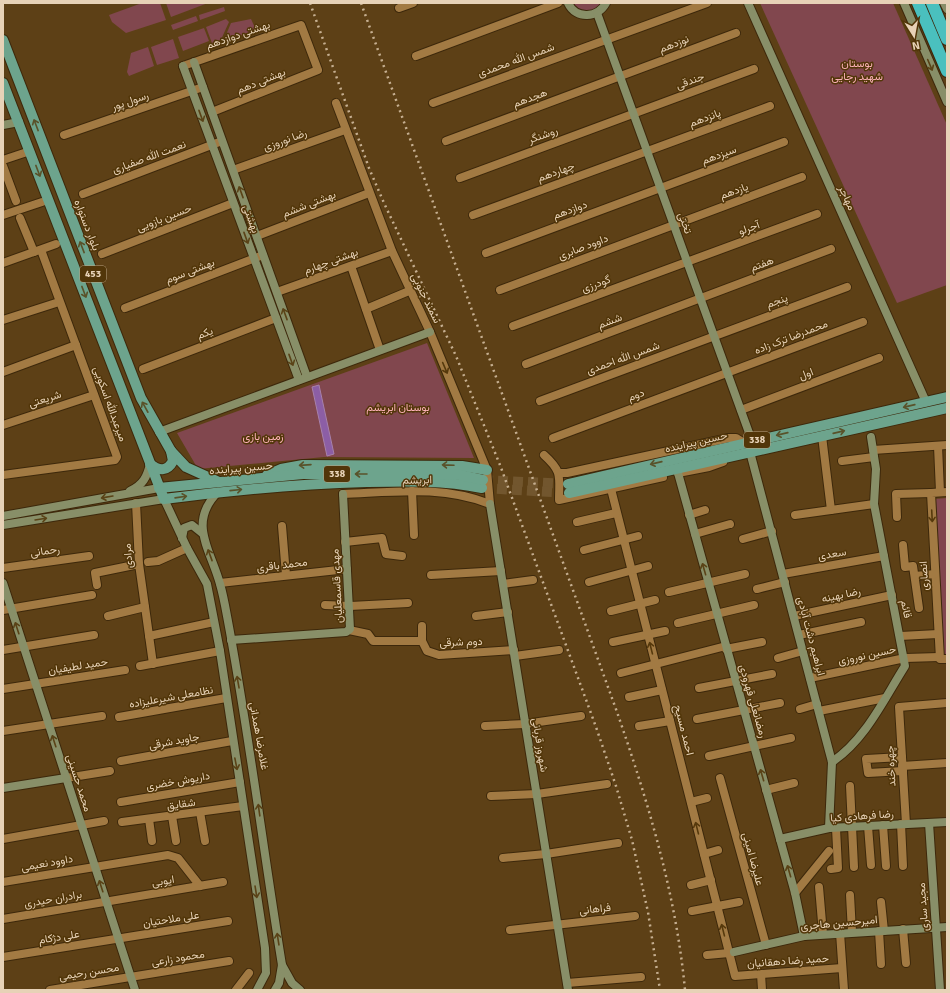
<svg xmlns="http://www.w3.org/2000/svg" width="950" height="993" font-family="Signika,Vazirmatn,sans-serif">
<style>
.green{fill:#81474e}
.water{fill:#8c5ea5;stroke:#a781aa}
.lines{fill:none;stroke-linecap:round;stroke-linejoin:round}
.primary-tunnel{stroke:#72562e;stroke-width:10;stroke-dasharray:10 5;stroke-linecap:butt}
.street-casing{stroke:#3d280b;stroke-width:10}
.secondary-casing{stroke:#3d280b;stroke-width:10}
.primary-casing{stroke:#3d280b;stroke-width:12}
.highway-casing{stroke:#3d280b;stroke-width:14}
.street{stroke:#a27a43;stroke-width:8}
.secondary{stroke:#888f68;stroke-width:8}
.primary{stroke:#6da48d;stroke-width:10}
.highway{stroke:#4ac0be;stroke-width:12}
.rail{stroke:#c6af91;stroke-width:2.5;stroke-dasharray:2 4;stroke-linecap:butt}
.oneway{stroke:#5a4317}
.oneway2{stroke:#59522a}
.oneway3{stroke:#56390c}
.labels{text-anchor:middle;dominant-baseline:central;stroke-width:3;stroke-linejoin:round;paint-order:stroke}
.shield{fill:#523609;stroke:#baa383;stroke-width:1}
.shield-label{font-size:10px;font-weight:bold;fill:#e7d2b7}
.street-label{font-size:11px;fill:#e7d2b7;stroke:#523609}
.park-label{font-size:11px;fill:#fdb2b9;stroke:#523609}
</style>
<rect width="100%" height="100%" fill="#5d4016"/>
<!-- green -->
<g class="green">
<polygon points="142,3 160,3 166,20 126,33 112,22 109,15"/>
<polygon points="166,3 208,3 171,17"/>
<polygon points="571,3 602,3 591,12 580,11"/>
<polygon points="760,3 893,3 947,125 947,285 897,303"/>
<polygon points="224,7 225,11 200,20 199,15"/>
<polygon points="196,16 198,21 173,30 171,25"/>
<polygon points="226,19 229,22 219,44 213,46 206,27"/>
<polygon points="251,19 256,30 223,42 231,23"/>
<polygon points="204,28 209,41 183,51 178,37"/>
<polygon points="173,39 179,58 157,65 151,47"/>
<polygon points="148,47 154,66 129,76 127,72 131,53"/>
<polygon points="427,343 474,458 324,457 198,469 177,433"/>
<polygon points="947,498 947,654 941,654 934,499"/>
</g>
<!-- water -->
<polygon class="water" points="319,385 334,454 327,456 312,387"/>
<g class="lines">
<!-- primary-tunnel -->
<g class="primary-tunnel">
<polyline points="483,480 568,484"/>
<polyline points="482,488 569,493"/>
</g>
<defs>
<g id="street">
<polyline points="399,8 413,3"/>
<polyline points="416,56 558,3"/>
<polyline points="183,66 301,25 318,70 212,112"/>
<path d="M336,103l56,148 38,81 57,138 3,34c-48,-19 -96,-12 -147,-10"/>
<polyline points="433,103 707,3"/>
<polyline points="64,135 203,87"/>
<polyline points="446,141 736,33"/>
<polyline points="3,160 30,151"/>
<polyline points="3,166 16,201"/>
<polyline points="233,170 345,130"/>
<polyline points="460,178 754,69"/>
<polyline points="83,194 222,141"/>
<polyline points="3,215 42,202"/>
<polyline points="473,215 770,106"/>
<polyline points="20,218 34,252"/>
<polyline points="257,236 369,193"/>
<polyline points="486,253 784,142"/>
<polyline points="102,254 233,203"/>
<polyline points="3,263 56,244"/>
<polyline points="351,266 380,350"/>
<polyline points="500,290 802,177"/>
<polyline points="277,292 392,251"/>
<polyline points="125,308 263,255"/>
<polyline points="366,309 409,291"/>
<polyline points="3,320 59,302"/>
<polyline points="513,326 817,214"/>
<polyline points="526,364 831,249"/>
<polyline points="143,369 276,318"/>
<polyline points="3,372 76,345"/>
<polyline points="540,401 847,287"/>
<polyline points="741,410 879,358"/>
<polyline points="3,425 94,395"/>
<polyline points="822,436 831,510"/>
<polyline points="553,438 863,322"/>
<polyline points="938,446 940,492"/>
<polyline points="873,450 947,445"/>
<path d="M544,455c19,17 15,22 15,45l104,-23"/>
<polyline points="842,461 874,457"/>
<polyline points="559,473 567,473 729,438 736,438 744,443"/>
<polyline points="678,473 709,467 723,462"/>
<polyline points="3,475 115,460 117,457 41,250"/>
<polyline points="611,489 735,976 842,968"/>
<polyline points="412,491 414,535"/>
<polyline points="947,492 931,493 940,659 947,659"/>
<polyline points="136,503 139,564 153,664"/>
<polyline points="689,515 705,510"/>
<polyline points="795,515 874,504"/>
<polyline points="897,517 896,494 931,493"/>
<polyline points="577,522 616,513"/>
<polyline points="282,526 286,575"/>
<polyline points="695,534 730,524"/>
<polyline points="743,539 772,531"/>
<polyline points="345,542 382,538 386,554 402,556"/>
<polyline points="903,545 905,567 913,566 919,608"/>
<polyline points="584,550 638,536"/>
<polyline points="148,562 158,561 187,548"/>
<polyline points="3,568 89,556"/>
<polyline points="783,574 884,556"/>
<polyline points="431,575 501,571"/>
<polyline points="915,576 935,574"/>
<polyline points="589,582 648,566"/>
<polyline points="220,583 347,569"/>
<polyline points="503,584 533,580"/>
<polyline points="97,585 95,573 139,564"/>
<polyline points="757,589 785,582"/>
<polyline points="669,592 745,574"/>
<polyline points="325,605 350,606 408,603"/>
<polyline points="3,610 92,595"/>
<polyline points="611,611 655,600"/>
<polyline points="108,616 145,607"/>
<polyline points="476,616 508,612"/>
<polyline points="794,616 892,595"/>
<polyline points="678,623 754,605"/>
<polyline points="422,626 422,641"/>
<polyline points="349,630 368,634 373,641 422,641 427,651 439,655 514,650"/>
<polyline points="799,635 861,622"/>
<polyline points="149,636 214,622"/>
<polyline points="900,636 938,634"/>
<polyline points="613,642 665,631"/>
<polyline points="726,649 762,642"/>
<polyline points="3,650 94,635"/>
<polyline points="515,656 559,650"/>
<polyline points="778,658 803,651"/>
<polyline points="140,666 220,651"/>
<polyline points="621,673 726,646"/>
<polyline points="810,678 905,658 939,657"/>
<polyline points="699,688 772,674"/>
<polyline points="3,689 125,670"/>
<polyline points="629,697 662,690"/>
<polyline points="800,709 817,704"/>
<polyline points="819,711 885,698"/>
<polyline points="119,717 226,698"/>
<polyline points="697,719 780,703"/>
<polyline points="485,726 525,724 581,716"/>
<polyline points="639,726 670,721"/>
<polyline points="3,731 102,716"/>
<polyline points="709,756 791,738"/>
<polyline points="902,757 866,759 868,773 903,771"/>
<polyline points="121,761 232,741"/>
<polyline points="902,766 947,763"/>
<polyline points="66,778 110,771"/>
<polyline points="720,778 766,945"/>
<polyline points="850,786 854,867"/>
<polyline points="766,790 794,783"/>
<polyline points="491,796 537,794 607,784"/>
<polyline points="121,802 240,782"/>
<polyline points="691,802 707,798"/>
<polyline points="200,812 205,841"/>
<polyline points="172,816 176,841"/>
<polyline points="149,819 152,841"/>
<polyline points="122,822 243,806"/>
<polyline points="901,824 903,866"/>
<polyline points="906,824 899,707 947,703"/>
<polyline points="883,825 886,866"/>
<polyline points="868,826 871,865"/>
<polyline points="3,839 104,821"/>
<polyline points="704,854 718,850"/>
<polyline points="503,858 546,854 618,843"/>
<polyline points="831,869 838,868 836,828"/>
<polyline points="3,882 168,855 178,858 200,886"/>
<polyline points="691,885 711,880"/>
<polyline points="819,887 823,934"/>
<polyline points="795,893 829,851"/>
<polyline points="850,895 852,932"/>
<polyline points="881,902 884,931"/>
<polyline points="692,911 739,902"/>
<polyline points="3,919 223,882"/>
<polyline points="903,929 906,963"/>
<polyline points="510,930 635,916"/>
<polyline points="879,931 881,964"/>
<polyline points="840,933 844,990"/>
<polyline points="707,955 729,953"/>
<polyline points="3,957 228,921"/>
<polyline points="761,974 762,990"/>
<polyline points="567,983 641,977"/>
<polyline points="50,990 229,961"/>
<polyline points="236,990 249,973"/>
</g>
<g id="secondary">
<path d="M568,3c8,17 30,15 38,0"/>
<polyline points="748,3 926,402"/>
<polyline points="904,3 947,102"/>
<polyline points="944,3 947,9"/>
<polyline points="597,13 752,441"/>
<polyline points="194,62 307,377"/>
<polyline points="183,66 299,380"/>
<polyline points="3,125 19,122"/>
<polyline points="159,432 430,332"/>
<polyline points="750,452 832,762 829,828"/>
<polyline points="678,473 795,893 804,936"/>
<path d="M130,491c13,-6 17,-14 20,-27"/>
<path d="M218,492c-31,31 -7,58 2,92 3,10 5,21 7,32 22,116 36,233 55,349l-3,18 -4,7"/>
<polyline points="490,504 568,990"/>
<polyline points="3,516 159,488"/>
<polyline points="3,525 164,499 187,548 207,584 220,651 265,948 266,973 257,990"/>
<polyline points="182,538 184,528 192,525 202,533"/>
<polyline points="3,583 135,990"/>
<polyline points="231,640 346,632 350,629 343,494"/>
<path d="M832,762c34,-23 52,-63 73,-96l-31,-162 2,-35 -5,-32"/>
<polyline points="3,788 66,778"/>
<polyline points="929,823 940,990"/>
<polyline points="780,839 829,828 947,822"/>
<polyline points="734,952 804,936 947,927"/>
<polyline points="282,965 292,983 300,990"/>
</g>
<g id="primary">
<polyline points="3,40 141,398 171,451 186,467 219,482"/>
<path d="M3,83l161,416c68,-9 135,-15 203,-17 39,-1 77,-2 115,6"/>
<path d="M150,464c9,7 17,8 23,-3l-2,-10"/>
<polyline points="267,475 281,469 303,465 462,466 487,470"/>
<polyline points="568,484 947,397"/>
<polyline points="159,488 303,474 433,474 460,475 483,480"/>
<polyline points="569,493 947,408"/>
</g>
<g id="highway">
<polyline points="918,3 947,71"/>
<polyline points="932,3 947,39"/>
</g>
</defs>
<!-- street casing -->
<use href="#street" class="street-casing"/>
<!-- secondary casing -->
<use href="#secondary" class="secondary-casing"/>
<!-- primary casing -->
<use href="#primary" class="primary-casing"/>
<!-- highway casing -->
<use href="#highway" class="highway-casing"/>
<!-- street -->
<use href="#street" class="street"/>
<!-- secondary -->
<use href="#secondary" class="secondary"/>
<!-- primary -->
<use href="#primary" class="primary"/>
<!-- highway -->
<use href="#highway" class="highway"/>
<!-- rail -->
<g class="rail">
<polyline points="310,3 369,168 384,203 456,356 500,465 596,727 616,786 632,840 648,912 660,990"/>
<path d="M361,3l256,709c31,90 59,182 68,278"/>
</g>
</g>
<!-- one-way arrows -->
<defs><path id="oneway-shaft" d="M-6 0H5M1.5-3L5.5 0L1.5 3" fill="none" stroke-width="1.6" stroke-linecap="round" stroke-linejoin="round"/></defs>
<g class="oneway">
<use href="#oneway-shaft" transform="translate(930 65) rotate(67)"/>
<use href="#oneway-shaft" transform="translate(201 116) rotate(70)"/>
<use href="#oneway-shaft" transform="translate(241 192) rotate(-110)"/>
<use href="#oneway-shaft" transform="translate(246 238) rotate(70)"/>
<use href="#oneway-shaft" transform="translate(285 314) rotate(-110)"/>
<use href="#oneway-shaft" transform="translate(291 360) rotate(70)"/>
<use href="#oneway-shaft" transform="translate(107 497) rotate(170)"/>
<use href="#oneway-shaft" transform="translate(41 519) rotate(-9)"/>
<use href="#oneway-shaft" transform="translate(210 555) rotate(-110)"/>
<use href="#oneway-shaft" transform="translate(704 569) rotate(-106)"/>
<use href="#oneway-shaft" transform="translate(17 628) rotate(-108)"/>
<use href="#oneway-shaft" transform="translate(238 682) rotate(-100)"/>
<use href="#oneway-shaft" transform="translate(54 741) rotate(-108)"/>
<use href="#oneway-shaft" transform="translate(236 764) rotate(79)"/>
<use href="#oneway-shaft" transform="translate(762 775) rotate(-106)"/>
<use href="#oneway-shaft" transform="translate(259 810) rotate(-98)"/>
<use href="#oneway-shaft" transform="translate(789 871) rotate(-106)"/>
<use href="#oneway-shaft" transform="translate(101 886) rotate(-108)"/>
<use href="#oneway-shaft" transform="translate(256 892) rotate(81)"/>
<use href="#oneway-shaft" transform="translate(278 939) rotate(-99)"/>
</g>
<g class="oneway2">
<use href="#oneway-shaft" transform="translate(36 125) rotate(-111)"/>
<use href="#oneway-shaft" transform="translate(38 171) rotate(69)"/>
<use href="#oneway-shaft" transform="translate(82 247) rotate(-111)"/>
<use href="#oneway-shaft" transform="translate(84 292) rotate(69)"/>
<use href="#oneway-shaft" transform="translate(909 406) rotate(167)"/>
<use href="#oneway-shaft" transform="translate(145 407) rotate(-119)"/>
<use href="#oneway-shaft" transform="translate(839 432) rotate(-13)"/>
<use href="#oneway-shaft" transform="translate(782 434) rotate(167)"/>
<use href="#oneway-shaft" transform="translate(656 463) rotate(167)"/>
<use href="#oneway-shaft" transform="translate(305 465) rotate(176)"/>
<use href="#oneway-shaft" transform="translate(448 465) rotate(-178)"/>
<use href="#oneway-shaft" transform="translate(361 474) rotate(180)"/>
<use href="#oneway-shaft" transform="translate(236 490) rotate(-6)"/>
<use href="#oneway-shaft" transform="translate(181 497) rotate(-8)"/>
</g>
<g class="oneway3">
<use href="#oneway-shaft" transform="translate(445 368) rotate(67)"/>
<use href="#oneway-shaft" transform="translate(932 516) rotate(87)"/>
<use href="#oneway-shaft" transform="translate(651 648) rotate(-104)"/>
<use href="#oneway-shaft" transform="translate(697 828) rotate(-104)"/>
<use href="#oneway-shaft" transform="translate(723 930) rotate(-104)"/>
</g>
<g class="labels">
<!-- shield labels -->
<g class="shield">
<rect x="80" y="266" width="26" height="16" rx="3"/>
<rect x="744" y="432" width="26" height="16" rx="3"/>
<rect x="324" y="466" width="26" height="16" rx="3"/>
</g>
<g class="shield-label">
<text x="93" y="274">453</text>
<text x="757" y="440">338</text>
<text x="337" y="474">338</text>
</g>
<!-- street labels -->
<g class="street-label">
<text transform="translate(238 35) rotate(-19)">بهشتی دوازدهم</text>
<text transform="translate(674 44) rotate(-21)">نوزدهم</text>
<text transform="translate(516 60) rotate(-20)">شمس الله محمدی</text>
<text transform="translate(261 81) rotate(-22)">بهشتی دهم</text>
<text transform="translate(690 81) rotate(-20)">جندقی</text>
<text transform="translate(530 98) rotate(-20)">هجدهم</text>
<text transform="translate(130 101) rotate(-19)">رسول پور</text>
<text transform="translate(705 118) rotate(-20)">پانزدهم</text>
<text transform="translate(543 135) rotate(-20)">روشنگر</text>
<text transform="translate(285 140) rotate(-20)">رضا نوروزی</text>
<text transform="translate(719 155) rotate(-20)">سیزدهم</text>
<text transform="translate(149 157) rotate(-20)">نعمت الله صفیاری</text>
<text transform="translate(556 172) rotate(-20)">چهاردهم</text>
<text transform="translate(734 191) rotate(-20)">یازدهم</text>
<text transform="translate(847 198) rotate(66)">مهاجر</text>
<text transform="translate(309 204) rotate(-21)">بهشتی ششم</text>
<text transform="translate(570 210) rotate(-20)">دوازدهم</text>
<text transform="translate(164 218) rotate(-21)">حسین بازویی</text>
<text transform="translate(251 219) rotate(70)">بهشتی</text>
<text transform="translate(685 223) rotate(70)">تختی</text>
<text transform="translate(87 225) rotate(69)">بلوار دستواره</text>
<text transform="translate(749 228) rotate(-20)">آجرلو</text>
<text transform="translate(583 247) rotate(-21)">داوود صابری</text>
<text transform="translate(331 261) rotate(-20)">بهشتی چهارم</text>
<text transform="translate(762 264) rotate(-21)">هفتم</text>
<text transform="translate(190 271) rotate(-21)">بهشتی سوم</text>
<text transform="translate(596 284) rotate(-20)">گودرزی</text>
<text transform="translate(426 298) rotate(64)">سمند جنوبی</text>
<text transform="translate(777 301) rotate(-20)">پنجم</text>
<text transform="translate(610 321) rotate(-21)">ششم</text>
<text transform="translate(205 333) rotate(-21)">یکم</text>
<text transform="translate(791 337) rotate(-21)">محمدرضا ترک زاده</text>
<text transform="translate(623 358) rotate(-20)">شمس الله احمدی</text>
<text transform="translate(806 374) rotate(-21)">اول</text>
<text transform="translate(636 395) rotate(-21)">دوم</text>
<text transform="translate(45 399) rotate(-18)">شریعتی</text>
<text transform="translate(110 404) rotate(70)">میرعبدالله اسکویی</text>
<text transform="translate(696 442) rotate(-13)">حسین پیراینده</text>
<text transform="translate(241 468) rotate(-5)">حسین پیراینده</text>
<text transform="translate(417 480) rotate(-1)">ابریشم</text>
<text transform="translate(45 551) rotate(-8)">رحمانی</text>
<text transform="translate(832 554) rotate(-10)">سعدی</text>
<text transform="translate(128 556) rotate(-95)">مرادی</text>
<text transform="translate(282 565) rotate(-7)">محمد باقری</text>
<text transform="translate(924 576) rotate(-93)">انصاری</text>
<text transform="translate(337 586) rotate(-93)">مهدی قاسمعلیان</text>
<text transform="translate(841 595) rotate(-12)">رضا بهینه</text>
<text transform="translate(906 609) rotate(78)">قائم</text>
<text transform="translate(811 636) rotate(75)">ابراهیم دشت آبادی</text>
<text transform="translate(461 642) rotate(-2)">دوم شرقی</text>
<text transform="translate(867 655) rotate(-12)">حسین نوروزی</text>
<text transform="translate(78 666) rotate(-9)">حمید لطیفیان</text>
<text transform="translate(171 697) rotate(-10)">نظامعلی شیرعلیزاده</text>
<text transform="translate(753 701) rotate(74)">رمضانعلی قهرودی</text>
<text transform="translate(684 730) rotate(76)">احمد مسیح</text>
<text transform="translate(259 736) rotate(80)">غلامرضا همدانی</text>
<text transform="translate(174 741) rotate(-10)">جاوید شرقی</text>
<text transform="translate(540 745) rotate(81)">شهروز قربانی</text>
<text transform="translate(891 766) rotate(-93)">چهره خند</text>
<text transform="translate(178 781) rotate(-10)">داریوش خضری</text>
<text transform="translate(79 783) rotate(72)">محمد حسینی</text>
<text transform="translate(181 804) rotate(-8)">شقایق</text>
<text transform="translate(862 816) rotate(-4)">رضا فرهادی کیا</text>
<text transform="translate(753 859) rotate(75)">علیرضا امینی</text>
<text transform="translate(47 863) rotate(-10)">داوود نعیمی</text>
<text transform="translate(163 881) rotate(-9)">ایوبی</text>
<text transform="translate(53 899) rotate(-10)">برادران حیدری</text>
<text transform="translate(923 907) rotate(-94)">مجید ساری</text>
<text transform="translate(595 909) rotate(-6)">فراهانی</text>
<text transform="translate(171 919) rotate(-9)">علی ملاحتیان</text>
<text transform="translate(839 923) rotate(-5)">امیرحسین هاجری</text>
<text transform="translate(59 937) rotate(-9)">علی دژکام</text>
<text transform="translate(178 958) rotate(-9)">محمود زارعی</text>
<text transform="translate(788 961) rotate(-4)">حمید رضا دهقانیان</text>
<text transform="translate(89 972) rotate(-9)">محسن رحیمی</text>
</g>
<!-- park labels -->
<g class="park-label">
<text x="857" y="63">بوستان<tspan x="857" dy="13">شهید رجایی</tspan></text>
<text x="398" y="407">بوستان ابریشم</text>
<text x="263" y="436">زمین بازی</text>
</g>
</g>
<!-- border -->
<rect width="950" height="993" fill="none" stroke="#e7d2b7" stroke-width="8"/>
<!-- north arrow -->
<g transform="translate(914 36) rotate(169)" stroke="#523609" stroke-width="3" paint-order="stroke">
<path d="M0-3L7 15L0 10L-7 15Z" fill="#e7d2b7"/>
<text y="-6" font-size="11" font-weight="bold" text-anchor="middle" fill="#e7d2b7">N</text>
</g>
</svg>
